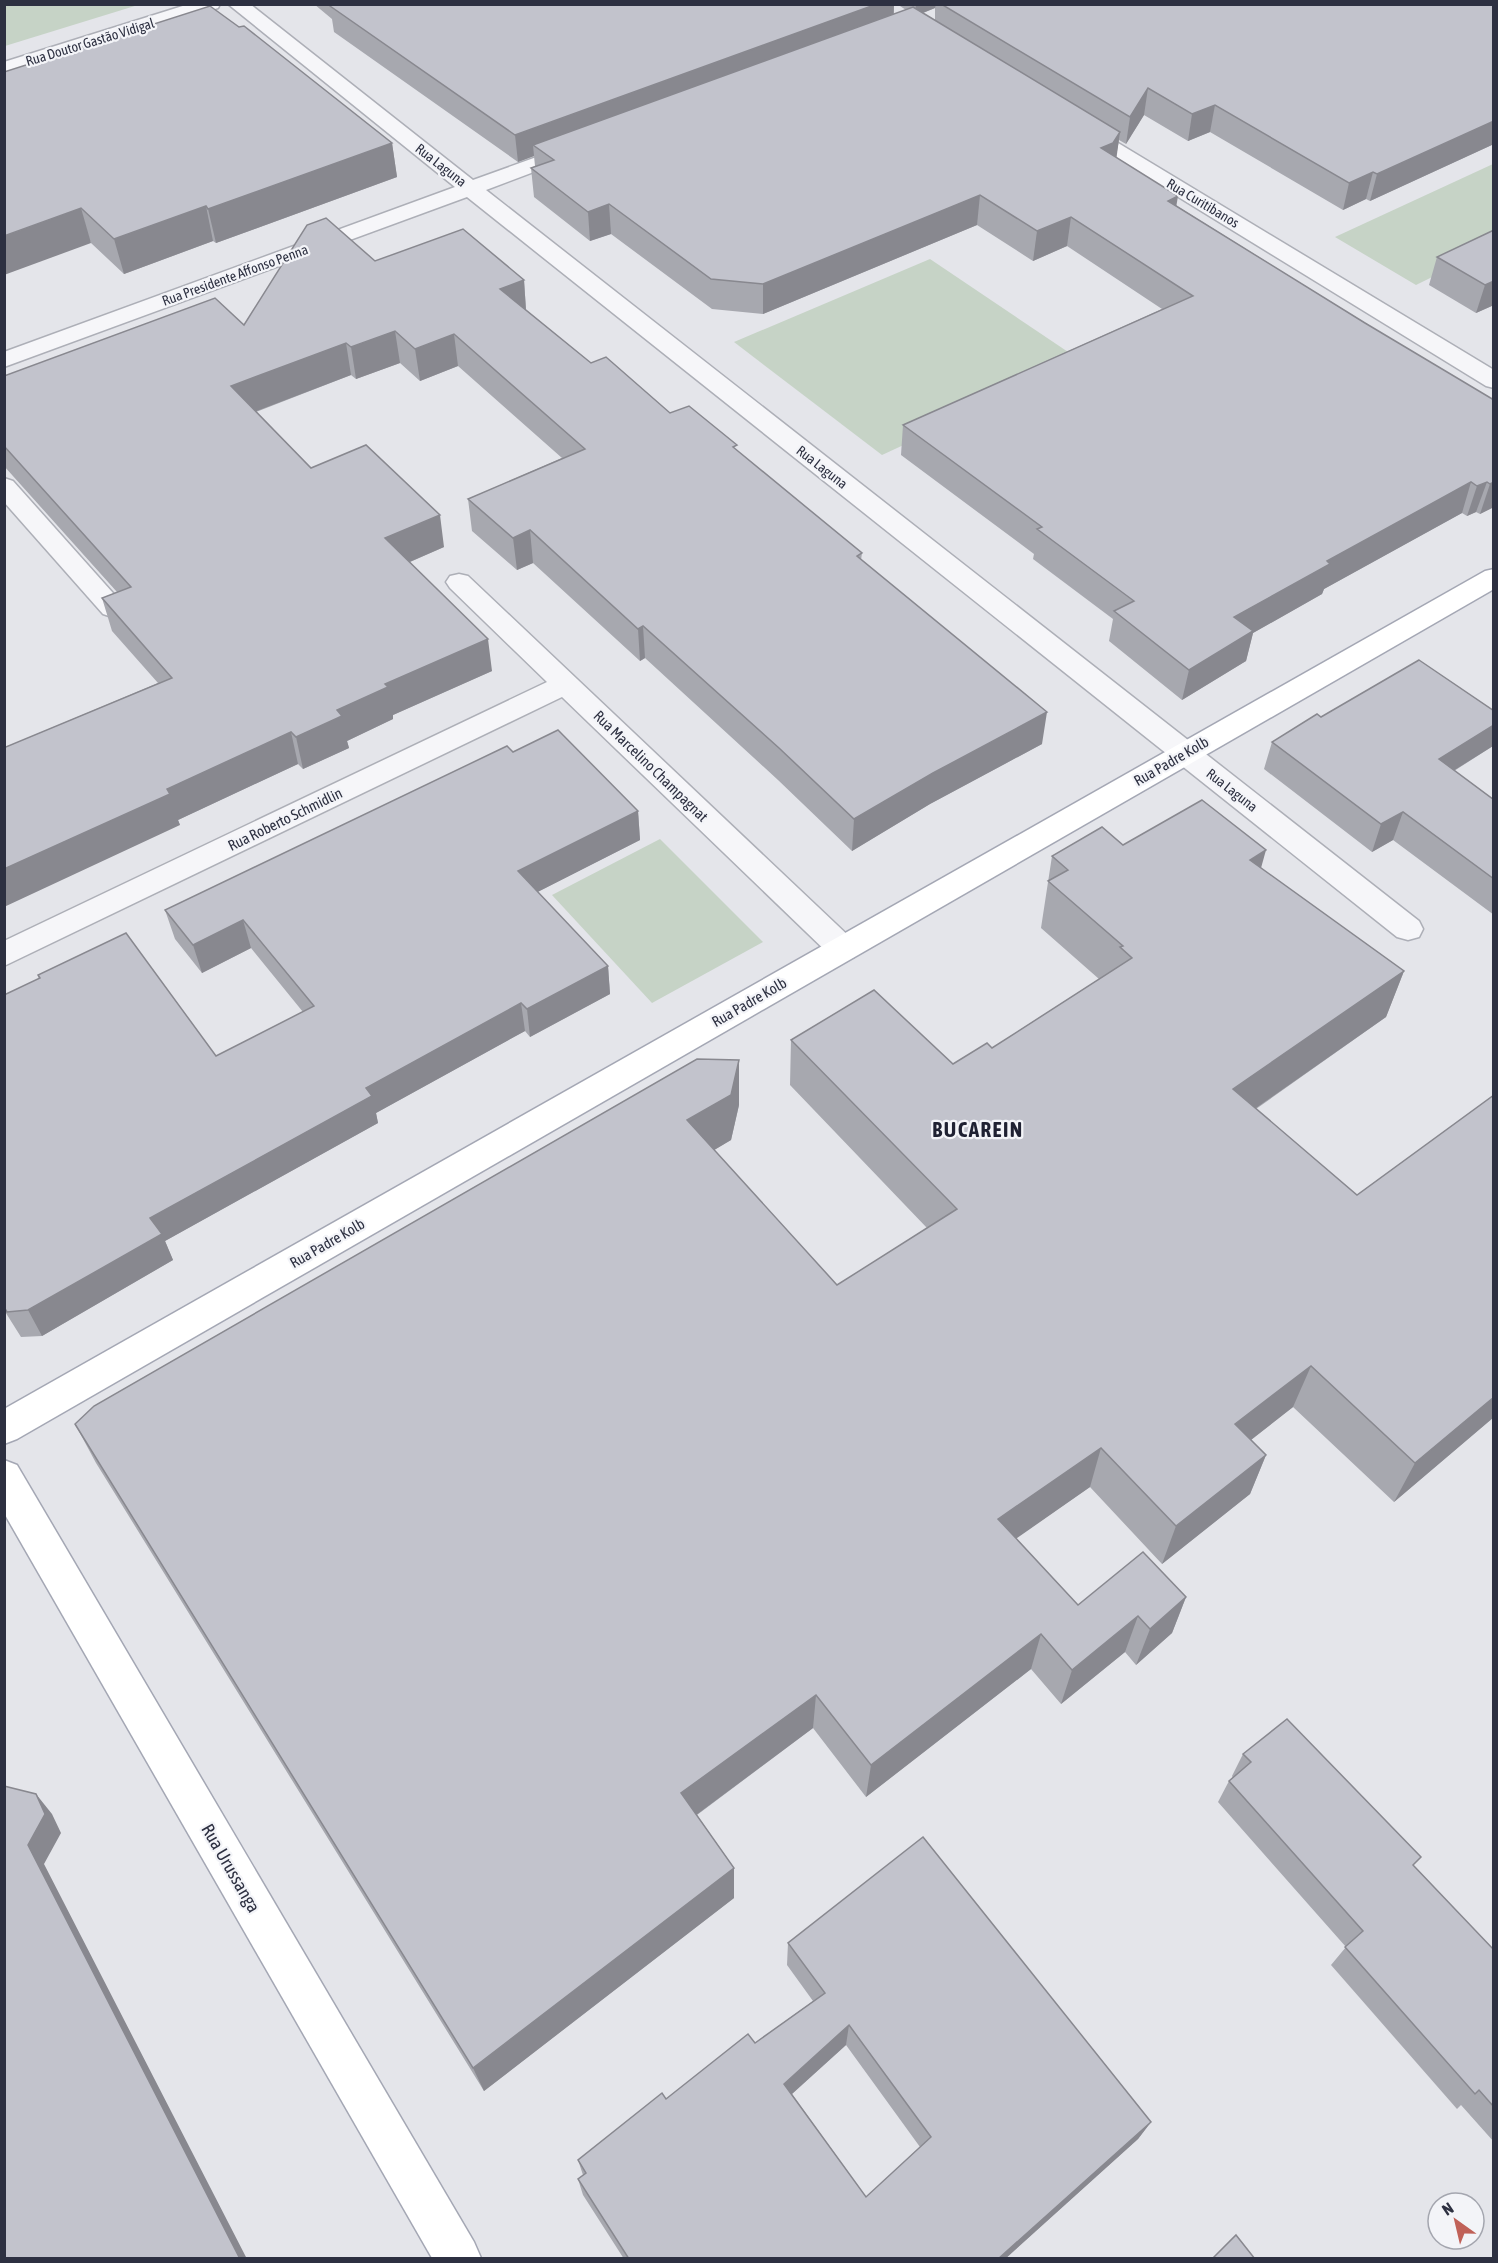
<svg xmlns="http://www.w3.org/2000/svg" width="1498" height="2263" font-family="'Asap Condensed',sans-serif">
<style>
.green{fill:#c6d3c6}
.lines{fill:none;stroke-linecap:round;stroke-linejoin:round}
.minor-casing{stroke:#adafb7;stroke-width:3}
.major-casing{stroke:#a4a7b4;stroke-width:3}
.minor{fill:#f6f6f9;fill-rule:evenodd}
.major{fill:#fff;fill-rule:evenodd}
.wall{fill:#a7a8af;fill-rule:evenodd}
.shaded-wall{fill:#88888f}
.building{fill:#c2c3cc;stroke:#88888f;stroke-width:1.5;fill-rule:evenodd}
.labels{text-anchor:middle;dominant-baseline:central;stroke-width:4.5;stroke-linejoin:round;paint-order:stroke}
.far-street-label{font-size:14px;fill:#2d3041;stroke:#f3f4f8}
.street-label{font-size:15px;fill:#2d3041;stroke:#f3f4f8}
.near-street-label{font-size:18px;fill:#2d3041;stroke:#f3f4f8}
.district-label{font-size:21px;font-weight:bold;letter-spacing:1.5px;fill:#1f2132;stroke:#f3f4f8}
</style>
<rect width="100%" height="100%" fill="#e4e5ea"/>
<!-- green -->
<g class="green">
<polygon points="5,4 138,4 138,5 5,46"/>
<polygon points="1493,164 1493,247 1416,285 1335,237"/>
<polygon points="930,259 1083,362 882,455 734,342"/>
<polygon points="660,839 763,942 652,1003 552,895"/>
</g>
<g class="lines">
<defs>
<g id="minor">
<polygon points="189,4 220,4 218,8 4,75 4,62"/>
<polygon points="228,4 250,4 473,180 570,145 577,143 584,145 588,149 584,153 486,190 1419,921 1423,929 1419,937 1408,940 1397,937 467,197 4,367 4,352 455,187"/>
<polygon points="1078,121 1085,123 1494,370 1494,388 1486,386 1071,131 1068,127 1071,123"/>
<polygon points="4,478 13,481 121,602 125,608 121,614 112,617 103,614 4,502"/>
<polygon points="459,574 468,576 854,941 858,949 854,957 843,960 832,957 562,697 4,966 4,941 547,682 450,588 446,582 450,576"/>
</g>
<g id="major">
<polygon points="1494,569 1494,589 17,1439 4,1444 4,1409 1485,571"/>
<polygon points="4,1460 17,1465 474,2242 481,2258 432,2258 4,1513"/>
</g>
</defs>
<!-- minor casing -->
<use href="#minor" class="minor-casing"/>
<!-- major casing -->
<use href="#major" class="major-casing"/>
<!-- minor -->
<use href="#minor" class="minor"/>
<!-- major -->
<use href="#major" class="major"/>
</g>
<!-- wall -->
<g class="wall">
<path d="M314,4h580v10l12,-4 -9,-6h597v140l-124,57 -4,-2 -23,11 -133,-78 -22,9 -44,-26 -18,29 -7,-4 -3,17 61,49 188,117 129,77v107l-14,7 -4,-2 -9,4 -5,-3 -138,76 -2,5 -69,39 -7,28 -64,39 -73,-59 4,-22 -80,-60 1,-5 -133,-99 2,-30 259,-116 -95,-63 -34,15 -56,-36 -214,89 -51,-5 -101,-75 -21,7 -56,-44 -3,-29 4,-2 -1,-10 -16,6 -184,-130 -2,-13zM935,8v12l-12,-7z"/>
<polygon points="4,72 392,143 397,177 216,243 213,241 124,274 91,243"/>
<polygon points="1494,230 1494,305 1476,313 1429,285 1437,257"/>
<polygon points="375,261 524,280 526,310 591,363 670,413 737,451 862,553 861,560 1042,744 930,804 852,851 778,780 645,658 640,661 533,563 517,570 472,531 468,499 562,458 458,366 420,381 400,363 356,379 351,375 256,412 311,468 444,547 410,562 492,671 393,715 393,719 347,741 349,748 303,769 298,764 178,820 180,825 6,747 158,683 112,631 102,598 117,592 4,466 4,376 244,325"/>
<polygon points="1321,717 1493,746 1454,771 1494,800 1494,915 1393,840 1372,852 1264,769 1272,742"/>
<polygon points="513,752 638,811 640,840 537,892 608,966 610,994 530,1037 525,1031 376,1113 378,1123 165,1241 173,1260 42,1336 21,1337 4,1310 4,995 39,979 38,975 216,1056 303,1012 251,948 202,973 175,939 165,910"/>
<polygon points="1123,845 1261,868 1404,971 1386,1017 1256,1109 1357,1195 1494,1095 1494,1417 1394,1502 1293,1407 1251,1440 1266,1455 1250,1494 1162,1564 1090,1487 1016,1538 1078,1605 1186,1597 1172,1633 1136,1665 1125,1652 1061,1704 1031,1669 866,1797 813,1728 697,1815 734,1868 734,1898 484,2091 96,1463 75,1424 739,1105 731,1140 714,1150 837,1285 927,1228 790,1085 791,1040 953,1064 992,1048 1099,979 1041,928 1052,856"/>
<polygon points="1243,1754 1414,1866 1494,1950 1494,2142 1461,2105 1457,2109 1331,1965 1346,1947 1218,1802 1229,1781 1233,1778 1232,1776"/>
<path d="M788,1943l363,179 -13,17 -133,120h-381l-41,-64 -5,-16 5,-4 -5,-15 88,-61 89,-56 58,-42 -26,-36zM846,2045l74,102 -54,50 -74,-103z"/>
</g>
<!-- shaded-wall -->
<g class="shaded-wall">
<polygon points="877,4 894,4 893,24 533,145 534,156 518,162 515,135"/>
<polygon points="916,4 936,4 935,8 915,16"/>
<polygon points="1148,88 1144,115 1126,144 1130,117"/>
<polygon points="1215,105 1210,132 1188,141 1192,114"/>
<polygon points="1494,121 1494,144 1370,201 1377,174"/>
<polygon points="1120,132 1116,161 1101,148"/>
<polygon points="392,143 397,177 216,243 208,209"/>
<polygon points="1373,172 1366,199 1343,210 1349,183"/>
<polygon points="980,195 977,225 763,314 763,284"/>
<polygon points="1178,196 1173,226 1168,201"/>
<polygon points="609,204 611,234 590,241 588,212"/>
<polygon points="206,206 213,241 124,274 114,239"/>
<polygon points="81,208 91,243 4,275 4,236"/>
<polygon points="1071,217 1067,246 1033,261 1037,231"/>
<polygon points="524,280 526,311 500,289"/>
<polygon points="1494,281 1494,305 1476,313 1485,285"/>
<polygon points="395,331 400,363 356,379 351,347"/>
<polygon points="454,334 458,366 420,381 415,349"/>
<polygon points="346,343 351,375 238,418 231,386"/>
<polygon points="1471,482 1462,513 1324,589 1322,594 1253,633 1246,661 1182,700 1189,670 1234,617 1327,561"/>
<polygon points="1487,482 1476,512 1467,516 1477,486"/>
<polygon points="1494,482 1494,507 1480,514 1490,484"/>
<polygon points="440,515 444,547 391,570 385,538"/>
<polygon points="530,530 533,563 517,570 513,538"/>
<polygon points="643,626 645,658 640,661 638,629"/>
<polygon points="488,639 492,671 393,715 393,719 347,741 349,748 303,769 296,737 337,710 385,684"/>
<polygon points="1047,712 1042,744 930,804 852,851 854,819 933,773"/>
<polygon points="1494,725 1493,746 1429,786 1439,759"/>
<polygon points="291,732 298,764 178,820 180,825 4,907 4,869 167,789"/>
<polygon points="638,811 640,840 522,900 518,871"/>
<polygon points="1403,812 1393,840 1372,852 1381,824"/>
<polygon points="1266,850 1253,897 1250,860"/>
<polygon points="243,920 251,948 202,973 193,945"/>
<polygon points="608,966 610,994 530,1037 527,1009"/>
<polygon points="1404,971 1386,1017 1219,1134 1233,1089"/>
<polygon points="521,1003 525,1031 376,1113 378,1123 165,1241 173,1260 42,1336 28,1310 150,1218 366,1088"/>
<polygon points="739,1060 739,1105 731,1140 689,1165 687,1120"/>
<polygon points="1311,1366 1293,1407 1220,1464 1235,1424"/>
<polygon points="1494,1397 1494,1417 1394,1502 1415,1463"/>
<polygon points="1101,1448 1090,1487 990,1557 998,1519"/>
<polygon points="1266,1455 1250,1494 1162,1564 1176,1526"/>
<polygon points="1186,1597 1172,1633 1136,1665 1150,1629"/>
<polygon points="1138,1616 1125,1652 1061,1704 1072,1670"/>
<polygon points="1041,1634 1031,1669 866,1797 871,1765"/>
<polygon points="816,1695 813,1728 684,1824 681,1793"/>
<polygon points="36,1794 52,1814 61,1833 44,1864 247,2259 240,2259 28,1845"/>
<polygon points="734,1868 734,1898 484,2091 473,2068"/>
<polygon points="849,2025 846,2045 783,2102 784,2084"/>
<polygon points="1151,2122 1138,2139 1005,2259 998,2259"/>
</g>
<!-- building -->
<g class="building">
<polygon points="335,4 877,4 515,135 330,6"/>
<polygon points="941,4 1494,4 1494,121 1377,174 1373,172 1349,183 1215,105 1192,114 1148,88 1130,117"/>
<polygon points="210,6 239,27 244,26 392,143 208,209 206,206 114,239 81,208 4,236 4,72"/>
<polygon points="913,7 1120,132 1113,143 1101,148 1178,196 1168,201 1365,323 1494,400 1494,482 1490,484 1487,482 1477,486 1471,482 1327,561 1330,564 1234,617 1253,631 1189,670 1114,611 1134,601 1037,529 1042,527 903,425 1193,296 1071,217 1037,231 980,195 763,284 711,279 609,204 588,212 531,168 554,160 533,145"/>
<polygon points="326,218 375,261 463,229 524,280 500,289 591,363 606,357 670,413 689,406 737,445 733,447 862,553 857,556 1047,712 933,773 854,819 779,748 643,626 638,629 530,530 513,538 468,499 585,449 454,334 415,349 395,331 351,347 346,343 231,386 311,468 366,445 440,515 385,538 488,639 385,684 388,687 337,710 342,716 296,737 291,732 167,789 170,794 4,869 4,746 6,747 172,678 102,598 131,587 4,446 4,376 215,298 244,325 307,225"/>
<polygon points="1494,230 1494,281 1485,285 1437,257"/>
<polygon points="1419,660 1494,711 1494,725 1439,759 1494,800 1494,879 1403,812 1381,824 1272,742 1317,714 1321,717"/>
<polygon points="558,730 638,811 518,871 608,966 527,1009 521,1003 366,1088 372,1096 150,1218 162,1234 28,1310 7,1312 4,1307 4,995 40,978 38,975 126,933 216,1056 314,1006 243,920 193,945 165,910 507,746 513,752"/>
<polygon points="1202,800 1266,850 1250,860 1404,971 1233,1089 1357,1195 1494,1095 1494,1397 1415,1463 1311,1366 1235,1424 1266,1455 1176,1526 1101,1448 998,1519 1078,1605 1143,1552 1186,1597 1150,1629 1138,1616 1072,1670 1041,1634 871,1765 816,1695 681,1793 734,1868 473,2068 75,1424 94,1406 697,1059 739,1060 731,1095 687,1120 837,1285 957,1209 791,1040 874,990 953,1064 987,1043 992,1048 1132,958 1120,947 1123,946 1048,881 1068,870 1052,856 1102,827 1123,845"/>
<polygon points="1287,1719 1421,1857 1413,1865 1494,1950 1494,2107 1479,2090 1475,2094 1345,1947 1363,1931 1229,1781 1251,1762 1243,1754"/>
<polygon points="4,1786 36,1794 45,1814 28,1845 240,2259 4,2259"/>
<path d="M923,1837l228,285 -153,137h-369l-51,-80 8,-6 -8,-13 84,-67 4,6 82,-65 7,9 70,-50 -37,-50zM849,2025l82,112 -65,60 -82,-113z"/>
<polygon points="1236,2235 1255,2259 1212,2259"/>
</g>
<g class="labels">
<!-- far-street labels -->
<g class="far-street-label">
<text transform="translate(90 42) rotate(-17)">Rua Doutor Gastão Vidigal</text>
<text transform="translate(441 165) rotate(38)">Rua Laguna</text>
<text transform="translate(1203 203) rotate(31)">Rua Curitibanos</text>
<text transform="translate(235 275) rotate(-20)">Rua Presidente Affonso Penna</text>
<text transform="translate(822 467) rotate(38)">Rua Laguna</text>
<text transform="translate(1232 790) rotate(38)">Rua Laguna</text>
</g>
<!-- street labels -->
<g class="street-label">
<text transform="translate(1171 761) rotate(-30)">Rua Padre Kolb</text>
<text transform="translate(651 766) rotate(44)">Rua Marcelino Champagnat</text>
<text transform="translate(285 819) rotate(-26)">Rua Roberto Schmidlin</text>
<text transform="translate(749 1002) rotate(-30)">Rua Padre Kolb</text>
<text transform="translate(327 1243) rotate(-30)">Rua Padre Kolb</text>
</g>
<!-- near-street labels -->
<g class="near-street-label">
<text transform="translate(231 1868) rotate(60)">Rua Urussanga</text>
</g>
<!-- district labels -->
<g class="district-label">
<text x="978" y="1129">BUCAREIN</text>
</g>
</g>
<!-- border -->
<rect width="1498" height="2263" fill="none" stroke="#2d3041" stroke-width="12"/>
<!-- north arrow -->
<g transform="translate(1456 2221) rotate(326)"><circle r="28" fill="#f3f4f8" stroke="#a4a6af" stroke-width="1.5"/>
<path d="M0-4.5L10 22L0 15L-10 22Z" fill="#c06158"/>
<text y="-9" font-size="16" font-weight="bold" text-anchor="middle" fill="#2d3041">N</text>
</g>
</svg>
